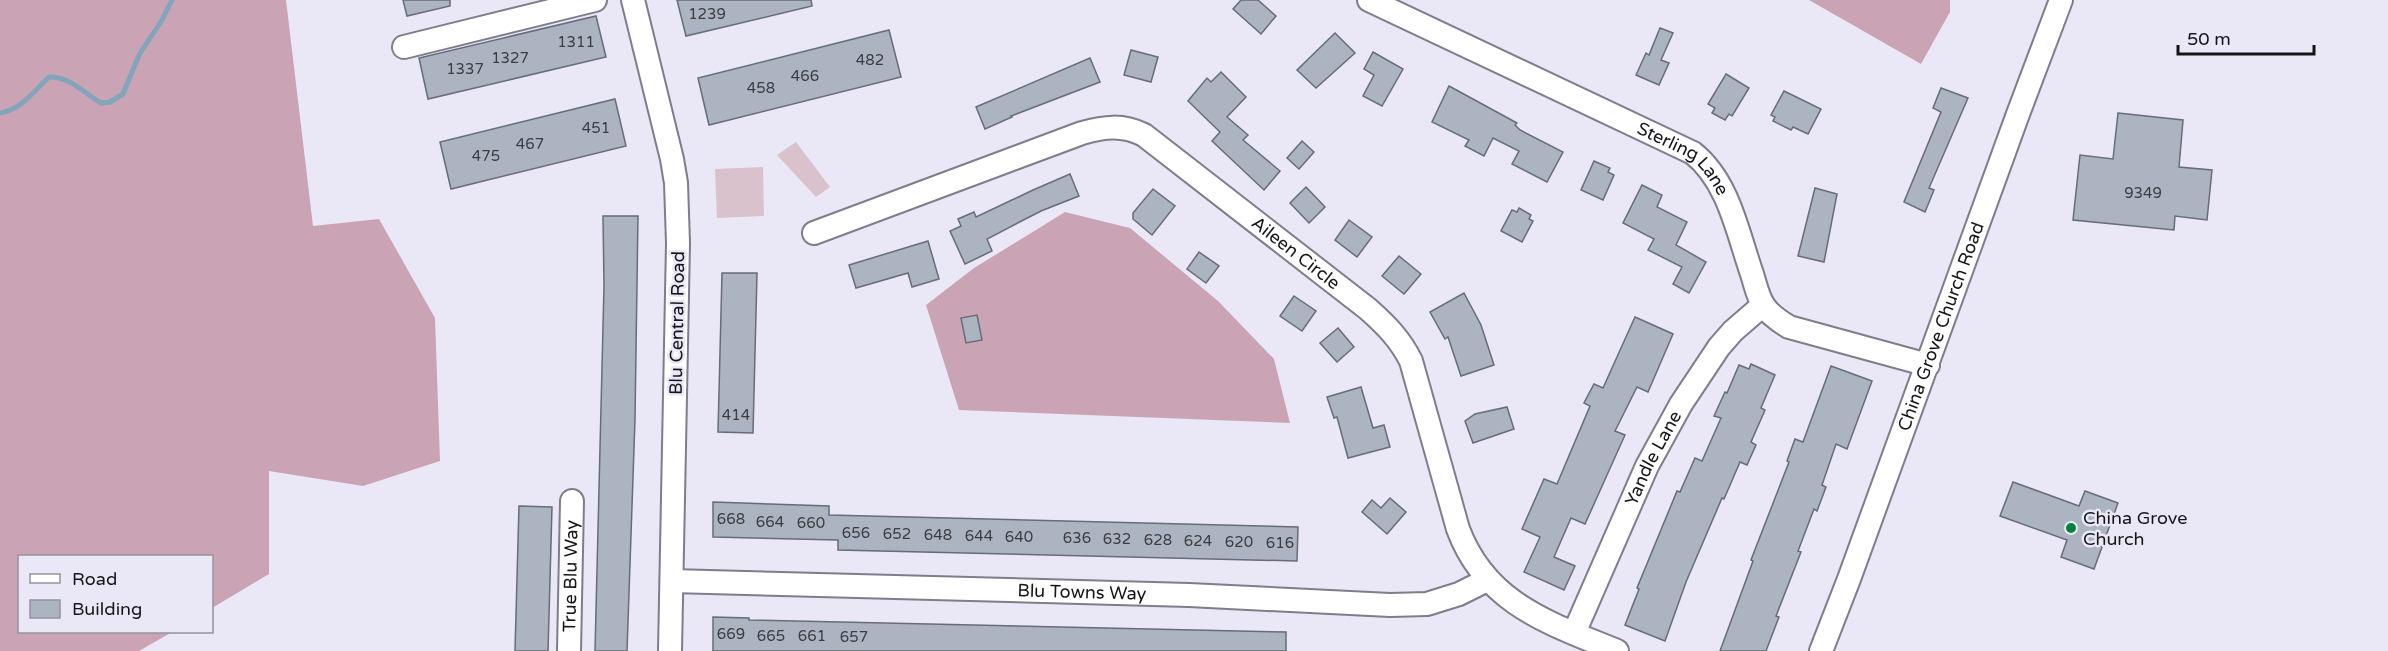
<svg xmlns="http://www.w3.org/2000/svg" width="2388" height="651" font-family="'Varela Round',sans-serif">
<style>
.green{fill:#d9c2cc}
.forest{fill:#caa4b5}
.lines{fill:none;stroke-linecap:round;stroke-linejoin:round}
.stream{stroke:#82a5bb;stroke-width:5}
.building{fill:#adb4c1;stroke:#666c78;stroke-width:1.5}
.minor-casing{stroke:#7e7d8a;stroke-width:26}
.minor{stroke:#fff;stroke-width:22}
.poi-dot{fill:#02823c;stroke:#eae8f7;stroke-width:2}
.labels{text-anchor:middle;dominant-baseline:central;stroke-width:5;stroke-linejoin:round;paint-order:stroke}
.number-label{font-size:15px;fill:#3b3c43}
.street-label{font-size:18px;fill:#151419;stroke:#eae8f7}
.poi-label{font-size:18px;fill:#151419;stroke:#eae8f7;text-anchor:start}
</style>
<rect width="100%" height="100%" fill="#eae8f7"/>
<!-- green -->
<g class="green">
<polygon points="796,142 830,187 816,197 777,155"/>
<polygon points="763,167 764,216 717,218 715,169"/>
</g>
<!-- forest -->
<g class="forest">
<polygon points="0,0 286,0 313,226 379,219 435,318 440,461 363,486 269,471 269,574 212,608 212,556 20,556 20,632 172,632 139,651 0,651"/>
<polygon points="1809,0 1950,0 1950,12 1921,64"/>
<polygon points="1065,212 1130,228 1218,301 1274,359 1290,423 959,410 926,305 974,268"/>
</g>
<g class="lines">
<!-- stream -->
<path class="stream" d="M0,113c22,-4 33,-21 49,-36 20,-1 35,16 52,26l9,-1 13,-8 16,-39 23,-35 10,-20"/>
</g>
<!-- building -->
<g class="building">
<polygon points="403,0 450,0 450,6 407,16"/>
<polygon points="677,0 811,0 812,6 686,36"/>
<polygon points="1241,0 1258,0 1276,16 1261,34 1233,9"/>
<polygon points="596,16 606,57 428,99 419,58"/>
<polygon points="1660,28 1673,33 1661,60 1669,63 1659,85 1636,75 1646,53 1649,55"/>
<polygon points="889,30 901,77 709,125 698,78"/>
<polygon points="1335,33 1355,53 1316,88 1297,70"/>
<polygon points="1131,50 1158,57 1151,82 1124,75"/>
<polygon points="1373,52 1403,69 1382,106 1363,96 1374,75 1364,69"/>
<polygon points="1090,58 1100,82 1011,116 1012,117 985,129 976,107"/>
<polygon points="1221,72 1246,97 1227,117 1248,135 1243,140 1280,171 1264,190 1212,141 1220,132 1188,101 1207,78 1211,82"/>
<polygon points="1726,74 1749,88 1732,116 1729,114 1725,120 1712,113 1715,108 1708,104"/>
<polygon points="1449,86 1517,123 1515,125 1520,130 1563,152 1547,182 1512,164 1519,151 1493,138 1484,156 1465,146 1469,140 1432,122"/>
<polygon points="1941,88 1968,98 1929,188 1934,190 1925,212 1904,202 1941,112 1933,108"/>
<polygon points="1784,91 1821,109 1808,134 1793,127 1791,130 1773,121 1775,117 1771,115"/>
<polygon points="615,99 626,146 451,189 440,142"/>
<polygon points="2118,113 2183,120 2179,167 2212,170 2207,220 2175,216 2174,230 2073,220 2080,155 2113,159"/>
<polygon points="1302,141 1314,152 1299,169 1287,158"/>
<polygon points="1594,161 1610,168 1608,172 1614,175 1603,200 1581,190"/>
<polygon points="1070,174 1079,196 1041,211 987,239 992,251 965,264 950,231 961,226 958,219 974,212 976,217 1033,190"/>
<polygon points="1642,185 1662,195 1657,207 1687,222 1676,245 1706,262 1689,293 1673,284 1682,267 1648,250 1654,239 1623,223"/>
<polygon points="1306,187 1325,207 1309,223 1290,203"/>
<polygon points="1815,188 1837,194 1824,262 1798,256"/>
<polygon points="1153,189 1175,206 1152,235 1133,219 1133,213"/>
<polygon points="1519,208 1531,215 1529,219 1533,221 1522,242 1501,231 1512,210 1517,212"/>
<polygon points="603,216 638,216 635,419 627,651 595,651 604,286"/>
<polygon points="1349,220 1372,237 1357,257 1335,240"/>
<polygon points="928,241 939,279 912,287 908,273 856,288 849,265"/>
<polygon points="1199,252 1219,266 1206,283 1187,269"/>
<polygon points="1399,256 1421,274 1404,294 1382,276"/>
<polygon points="722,273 757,273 753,433 718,432"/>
<polygon points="1464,293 1481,325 1494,365 1461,376 1448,337 1445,339 1430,312"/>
<polygon points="1294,296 1316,311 1302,331 1280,316"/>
<polygon points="977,315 982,340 966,343 961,318"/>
<polygon points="1635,317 1673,334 1648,392 1637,387 1615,431 1625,435 1585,524 1571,518 1554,557 1575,566 1564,590 1524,572 1540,537 1522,529 1544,479 1557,484 1590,406 1584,403 1594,384 1603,388"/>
<polygon points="1338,328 1354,347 1337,362 1320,343"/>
<polygon points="1751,364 1775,375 1761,408 1765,410 1751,442 1756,445 1747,465 1740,462 1724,499 1722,498 1686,582 1665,641 1625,625 1639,589 1637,588 1677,491 1680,492 1695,458 1702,461 1721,418 1714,416 1725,392 1727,393 1739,365 1749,369"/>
<polygon points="1831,366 1872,381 1847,449 1836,444 1822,485 1826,487 1817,511 1814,509 1798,551 1801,552 1776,616 1779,617 1766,651 1720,651 1753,561 1751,560 1789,462 1787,461 1795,439 1803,442"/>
<polygon points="1361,387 1373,428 1384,425 1390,447 1348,458 1337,417 1334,418 1327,397"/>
<polygon points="1507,407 1514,429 1473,443 1465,421 1475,414"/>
<polygon points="2013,482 2079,506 2085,491 2118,503 2094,569 2061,557 2067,540 2000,516"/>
<polygon points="1390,498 1406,512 1387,534 1362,512 1372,500 1381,508"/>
<polygon points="713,502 829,506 829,515 1298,527 1297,561 838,550 838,540 713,537"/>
<polygon points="519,506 552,507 548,651 515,651"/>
<polygon points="713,617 749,618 749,620 1286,632 1286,651 713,651"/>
</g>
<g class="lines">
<defs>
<g id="minor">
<polyline points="633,0 672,159 676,183 678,243 670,651"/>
<path id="s1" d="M1369,0l324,153c35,28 44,77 58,118 4,11 6,25 13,35 6,9 15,15 25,21l139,38"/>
<polyline points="404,47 595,0"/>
<path id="s2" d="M814,233l268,-100c22,-6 40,-9 62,2l224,174c18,16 32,30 43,52l47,168c28,75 91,94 159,122"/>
<path id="s3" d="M672,581l517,14 201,10 37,-1 32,-10 28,-14"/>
<path id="s4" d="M1574,633l73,-167 34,-62 38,-57 14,-16 30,-26"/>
<path id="s5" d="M569,651l3,-150"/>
<path id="s6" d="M1821,651l28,-72 169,-465 43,-114"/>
</g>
</defs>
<!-- minor casing -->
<use href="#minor" class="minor-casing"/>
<!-- minor -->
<use href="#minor" class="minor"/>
</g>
<!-- markers -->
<circle class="poi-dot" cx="2071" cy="528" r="6"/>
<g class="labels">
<!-- number labels -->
<g class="number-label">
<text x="707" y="14">1239</text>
<text x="576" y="42">1311</text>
<text x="510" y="58">1327</text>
<text x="870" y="60">482</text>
<text x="465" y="69">1337</text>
<text x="805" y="76">466</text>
<text x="761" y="88">458</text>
<text x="596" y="128">451</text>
<text x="530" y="144">467</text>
<text x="486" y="156">475</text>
<text x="2143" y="193">9349</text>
<text x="736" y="415">414</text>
<text x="731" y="519">668</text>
<text x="770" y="522">664</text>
<text x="811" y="523">660</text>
<text x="856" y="533">656</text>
<text x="897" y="534">652</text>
<text x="938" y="535">648</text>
<text x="979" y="536">644</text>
<text x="1019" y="537">640</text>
<text x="1077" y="538">636</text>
<text x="1117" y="539">632</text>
<text x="1158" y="540">628</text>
<text x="1198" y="541">624</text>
<text x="1239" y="542">620</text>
<text x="1280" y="543">616</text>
<text x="731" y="634">669</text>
<text x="771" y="636">665</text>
<text x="812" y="636">661</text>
<text x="854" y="637">657</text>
</g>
<!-- street labels -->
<g class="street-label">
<text stroke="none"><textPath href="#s1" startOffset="354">Sterling Lane</textPath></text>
<text stroke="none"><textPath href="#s2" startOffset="542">Aileen Circle</textPath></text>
<text transform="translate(677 323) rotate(-89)">Blu Central Road</text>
<text stroke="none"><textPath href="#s6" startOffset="346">China Grove Church Road</textPath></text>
<text stroke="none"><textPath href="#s4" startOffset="192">Yandle Lane</textPath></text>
<text stroke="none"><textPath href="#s5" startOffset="75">True Blu Way</textPath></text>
<text stroke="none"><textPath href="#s3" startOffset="410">Blu Towns Way</textPath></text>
</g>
<!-- poi labels -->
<g class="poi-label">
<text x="2083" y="518">China Grove<tspan x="2083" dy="21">Church</tspan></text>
</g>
</g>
<!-- legend -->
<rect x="18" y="555" width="195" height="78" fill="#eae8f7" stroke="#95939e" stroke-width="1.5"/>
<rect x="30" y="574" width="30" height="9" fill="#ffffff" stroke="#95939e" stroke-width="1.5"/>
<text x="72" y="585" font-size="18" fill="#151419">Road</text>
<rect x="30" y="600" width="30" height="18" fill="#adb4c1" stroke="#95939e" stroke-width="1.5"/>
<text x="72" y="615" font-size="18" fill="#151419">Building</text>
<!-- scale -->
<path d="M2178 45v9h136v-9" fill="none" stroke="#151419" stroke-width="3"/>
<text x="2187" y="45" font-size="18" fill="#151419" stroke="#eae8f7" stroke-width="4.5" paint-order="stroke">50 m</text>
</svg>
